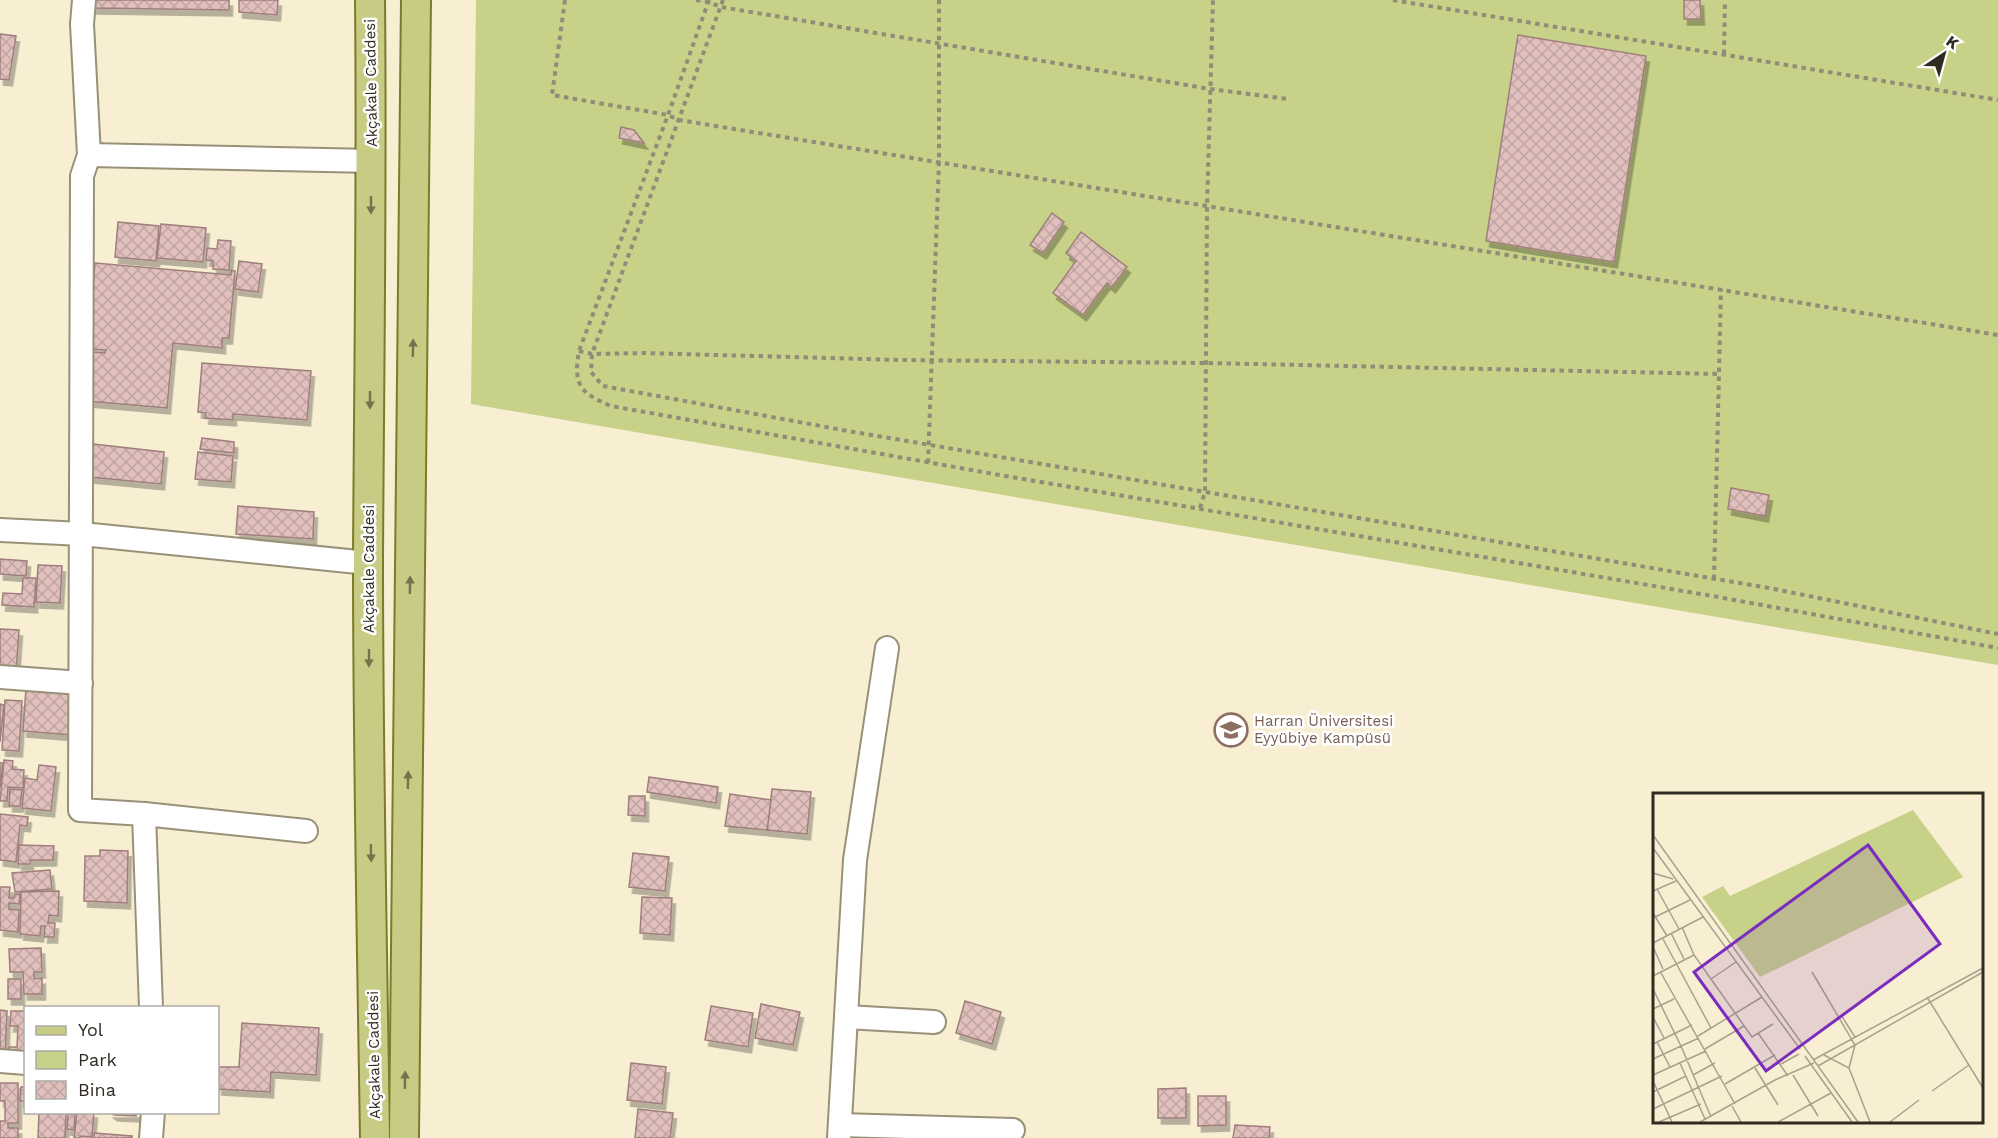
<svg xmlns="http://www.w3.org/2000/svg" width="1998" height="1138" font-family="'Work Sans',sans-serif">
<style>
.park{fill:#c8d188}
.building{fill:url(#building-cross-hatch);stroke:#9e7f7c;stroke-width:1.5;filter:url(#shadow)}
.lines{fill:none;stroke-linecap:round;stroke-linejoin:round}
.minor-casing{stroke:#999177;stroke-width:26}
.major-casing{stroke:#7a7c2a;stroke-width:32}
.path{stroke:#928b78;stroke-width:4;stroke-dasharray:4.5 4.5;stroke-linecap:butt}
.minor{stroke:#fff;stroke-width:22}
.major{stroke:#c7cb83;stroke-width:28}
.oneway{fill:#73734d}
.labels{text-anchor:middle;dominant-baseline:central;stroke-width:5;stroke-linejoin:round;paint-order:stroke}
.street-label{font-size:15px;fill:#2f2b20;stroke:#fff}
.education-label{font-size:15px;fill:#785e54;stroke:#fff;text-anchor:start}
.inset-road{fill:none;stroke:#a8a18b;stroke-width:1.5}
.view{fill:#7b2cbf;fill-opacity:0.15;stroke:#7b2cbf;stroke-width:3}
.inset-edge{fill:none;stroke:#2f2b20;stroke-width:3}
</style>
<defs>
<pattern id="building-cross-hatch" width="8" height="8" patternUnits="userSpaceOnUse" patternTransform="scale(1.5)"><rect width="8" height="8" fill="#e0bfbc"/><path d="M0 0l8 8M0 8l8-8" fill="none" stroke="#c0a4a1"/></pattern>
<filter id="shadow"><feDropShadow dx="3.5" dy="6" stdDeviation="0" flood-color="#0004"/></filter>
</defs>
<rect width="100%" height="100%" fill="#f8efd3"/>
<!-- park -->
<polygon class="park" points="476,0 1998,0 1998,665 471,404"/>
<!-- building -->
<g class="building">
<polygon points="93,0 229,0 229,10 93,8"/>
<polygon points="239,0 278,0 277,15 239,12"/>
<polygon points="1684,0 1700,0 1701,19 1684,19"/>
<polygon points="0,34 16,36 9,80 0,79"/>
<polygon points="1518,35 1646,56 1614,262 1486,241"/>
<polygon points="621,127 634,130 644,143 619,138"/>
<polygon points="1052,213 1064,222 1043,253 1030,245"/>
<polygon points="118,222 159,226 156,261 115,257"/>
<polygon points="161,224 206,228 203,262 157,258"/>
<polygon points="1081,232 1127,267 1112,287 1107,283 1083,315 1053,293 1076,261 1066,253"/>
<polygon points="218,240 231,241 229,270 213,269 213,261 206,260 207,248 217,249"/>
<polygon points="239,261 262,264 258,292 235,289"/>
<polygon points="95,263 231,275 231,270 235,271 229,338 222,338 222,348 173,343 167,408 87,401 92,352 105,353 106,350 88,349"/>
<polygon points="202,363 311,371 307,420 233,414 233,420 205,418 206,413 198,412"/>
<polygon points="202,438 234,442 234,453 200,449"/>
<polygon points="93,444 164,452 161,484 90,477"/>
<polygon points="198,452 233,456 231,482 195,479"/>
<polygon points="1731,488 1769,495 1765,516 1728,509"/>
<polygon points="238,506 314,512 313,539 236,534"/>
<polygon points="0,559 27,561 26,576 0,574"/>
<polygon points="38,565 62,566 60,603 36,602"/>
<polygon points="23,578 36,578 34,607 2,605 3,593 22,594"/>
<polygon points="0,629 19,630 16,672 0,670"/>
<polygon points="26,688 75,691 72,735 23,731"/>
<polygon points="5,700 22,701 19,751 2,750"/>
<polygon points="0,704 4,705 0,742"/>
<polygon points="4,760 13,761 12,769 24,770 23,788 8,787 7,801 0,801"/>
<polygon points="0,763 3,763 0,788"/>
<polygon points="39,765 56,767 51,811 22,808 25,778 37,780"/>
<polygon points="649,777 718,787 716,803 647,792"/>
<polygon points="10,789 22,790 20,806 9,806"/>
<polygon points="772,789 811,792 807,834 767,830"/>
<polygon points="730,794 771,800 767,830 725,826"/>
<polygon points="629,796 645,796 645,816 628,815"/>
<polygon points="0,814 28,817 27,826 20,825 16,862 0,860"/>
<polygon points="19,845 54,846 53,860 30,860 30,864 18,864"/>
<polygon points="100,850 128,851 127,903 84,901 85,856 100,856"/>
<polygon points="633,853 669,857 665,891 629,887"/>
<polygon points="50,870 52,889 15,892 12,873"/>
<polygon points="0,887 10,887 9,898 14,898 15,894 20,894 19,904 9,903 9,909 19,910 18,932 0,930"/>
<polygon points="59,891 58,916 49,915 48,923 55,923 54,937 44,937 45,926 41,926 40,936 20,934 21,892"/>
<polygon points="642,897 672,898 670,935 640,933"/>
<polygon points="41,948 42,972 34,972 34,979 42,978 42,994 24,994 23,972 10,972 9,949"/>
<rect x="8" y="979" width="13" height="20"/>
<polygon points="965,1001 1001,1012 992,1044 956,1033"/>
<polygon points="761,1004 800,1012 793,1045 755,1038"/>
<polygon points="711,1006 753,1013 748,1047 705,1040"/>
<polygon points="0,1010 7,1011 5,1058 0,1058"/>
<polygon points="11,1011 26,1011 26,1059 9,1058 9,1047 17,1047 18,1026 10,1026"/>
<polygon points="242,1023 319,1028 316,1075 271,1072 270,1092 218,1089 219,1067 239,1067"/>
<polygon points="631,1063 666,1067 662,1104 627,1100"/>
<polygon points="0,1083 18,1083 18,1123 8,1123 8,1128 18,1128 18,1138 0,1138 0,1121 5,1121 5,1101 0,1101"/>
<polygon points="21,1087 26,1087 26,1101 20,1101"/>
<polygon points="1186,1088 1186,1118 1158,1118 1158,1089"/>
<polygon points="1198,1096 1226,1096 1226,1125 1198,1126"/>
<polygon points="638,1109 673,1113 670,1138 635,1138"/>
<polygon points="39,1112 66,1112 65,1138 38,1138"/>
<polygon points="77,1112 94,1112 92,1137 80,1136 80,1138 74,1138"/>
<polygon points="110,1112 136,1112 136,1116 114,1115"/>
<polygon points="68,1114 75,1114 74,1130 67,1129"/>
<polygon points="1235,1125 1270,1127 1269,1138 1233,1138"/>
<polygon points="94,1133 132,1136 132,1138 94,1138"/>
</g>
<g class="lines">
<defs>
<g id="minor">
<polyline points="84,0 82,24 89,155 82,176 80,810 144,814 306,831"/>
<polyline points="89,155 372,161"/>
<polyline points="0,530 82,534 368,563"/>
<polyline points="0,677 81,683"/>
<polyline points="144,814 151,1008"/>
<polyline points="846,1017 934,1022"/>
<polyline points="0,1061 26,1063"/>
<polyline points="840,1125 1013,1130"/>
<polyline points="151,1138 153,1112"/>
<polyline points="839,1138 855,860 887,648"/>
</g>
<g id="major">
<path d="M370,0c2,187 -1,374 -2,560 0,193 4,386 7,578"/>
<polyline points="404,1138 416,0"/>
</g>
</defs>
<!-- minor casing -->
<use href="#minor" class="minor-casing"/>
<!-- major casing -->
<use href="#major" class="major-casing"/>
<!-- path -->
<g class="path">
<polyline points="565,0 552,95 668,115 679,120 1998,335"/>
<polyline points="696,0 708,2 721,7 1210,89 1288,99"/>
<path d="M709,0l-41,115 -89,236c-6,34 1,42 32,55l383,68 713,121 291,53"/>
<polyline points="723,0 592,354 591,372 603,386 848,431 1769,588 1998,634"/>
<polyline points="1393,0 1998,100"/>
<polyline points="1724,54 1725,0"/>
<polyline points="579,351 592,354 645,353 900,360 1207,363 1719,374"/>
<polyline points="928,463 939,161 939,0"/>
<polyline points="1200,508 1205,492 1207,206 1213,0"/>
<polyline points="1714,579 1721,289"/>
</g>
<!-- minor -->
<use href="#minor" class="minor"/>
<!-- major -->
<use href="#major" class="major"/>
</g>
<!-- one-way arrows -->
<defs><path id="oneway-solid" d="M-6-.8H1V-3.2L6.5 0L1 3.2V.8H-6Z" transform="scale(1.5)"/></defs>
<g class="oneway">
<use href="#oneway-solid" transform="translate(371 205) rotate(90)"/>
<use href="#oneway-solid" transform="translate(413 348) rotate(-89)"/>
<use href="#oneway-solid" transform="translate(370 400) rotate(90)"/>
<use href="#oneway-solid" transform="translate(410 585) rotate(-89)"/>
<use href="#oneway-solid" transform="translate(369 658) rotate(90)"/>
<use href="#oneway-solid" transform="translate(408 780) rotate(-89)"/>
<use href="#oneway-solid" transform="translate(371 853) rotate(89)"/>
<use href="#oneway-solid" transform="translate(405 1080) rotate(-89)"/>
</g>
<!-- icons -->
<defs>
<symbol id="university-ring" viewBox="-11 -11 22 22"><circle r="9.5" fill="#fff" stroke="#8d6e63" stroke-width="1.5"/><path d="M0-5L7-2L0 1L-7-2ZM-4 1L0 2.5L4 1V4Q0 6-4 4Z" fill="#8d6e63"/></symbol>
</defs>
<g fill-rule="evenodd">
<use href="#university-ring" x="1212" y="711" width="38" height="38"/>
</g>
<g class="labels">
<!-- street labels -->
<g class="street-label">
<text transform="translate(371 83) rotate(-91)">Akçakale Caddesi</text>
<text transform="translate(369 569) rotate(-90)">Akçakale Caddesi</text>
<text transform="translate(374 1055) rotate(-91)">Akçakale Caddesi</text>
</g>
<!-- education labels -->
<g class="education-label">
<text x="1254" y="721">Harran Üniversitesi<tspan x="1254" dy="17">Eyyübiye Kampüsü</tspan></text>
</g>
</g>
<!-- overview -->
<g transform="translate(1653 793)">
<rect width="330" height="330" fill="#f8efd3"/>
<path d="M260,17l50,67 -203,100 -58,-80 21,-11 7,10z" fill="#c8d188"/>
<path class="inset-road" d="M0,42l205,287M0,55l147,201M0,80l20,6M4,96l22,40M0,98l23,-10M0,120l14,23M0,125l37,-18M29,134l12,28M18,140l13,26M10,146l48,89M0,150l50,-26M0,154l10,22M159,179l43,73 -6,23M8,180l74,131M0,183l41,-21 58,82 21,-13M58,186l25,-17M0,196l28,57 18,-8M274,204l56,91M0,216l21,-10M188,222l14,22M0,224l11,21M105,240l30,43M45,243l64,-39M4,249l13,25M0,251l39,-19M52,256l39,-23M171,262l25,13 21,54M152,263l47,66M0,266l28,-13 30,71M160,267l170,-92M27,270l25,56M128,271l18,-10M165,273l165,-94M102,275l23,37M0,282l53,-24M40,282l22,-12M140,282l25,41M0,288l19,41M72,291l50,-29M279,298l37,-26M0,299l33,-16M79,313l9,16M0,316l69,-33M6,329l42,-18M47,329l75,-42 39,-17M125,329l53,-29M237,329l29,-22"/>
<path class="view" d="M215,52l72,99 -174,127 -72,-99z"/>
<rect width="330" height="330" class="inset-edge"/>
</g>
<!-- legend -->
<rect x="24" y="1006" width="195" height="108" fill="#ffffff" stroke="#acaaa6" stroke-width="1.5"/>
<rect x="36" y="1026" width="30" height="9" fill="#c7cb83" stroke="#acaaa6" stroke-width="1.5"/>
<text x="78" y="1036" font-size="18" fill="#2f2b20">Yol</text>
<rect x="36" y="1051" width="30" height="18" fill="#c8d188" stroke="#acaaa6" stroke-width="1.5"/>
<text x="78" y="1066" font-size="18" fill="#2f2b20">Park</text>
<rect x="36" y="1081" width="30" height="18" fill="url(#building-cross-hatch)" stroke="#acaaa6" stroke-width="1.5"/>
<text x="78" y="1096" font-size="18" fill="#2f2b20">Bina</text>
<!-- north arrow -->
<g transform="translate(1944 54) rotate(36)" stroke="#ffffff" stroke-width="4.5" paint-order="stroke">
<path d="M0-4.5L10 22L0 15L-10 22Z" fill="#2f2b20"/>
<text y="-9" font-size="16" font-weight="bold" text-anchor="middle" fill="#2f2b20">K</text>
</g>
</svg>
